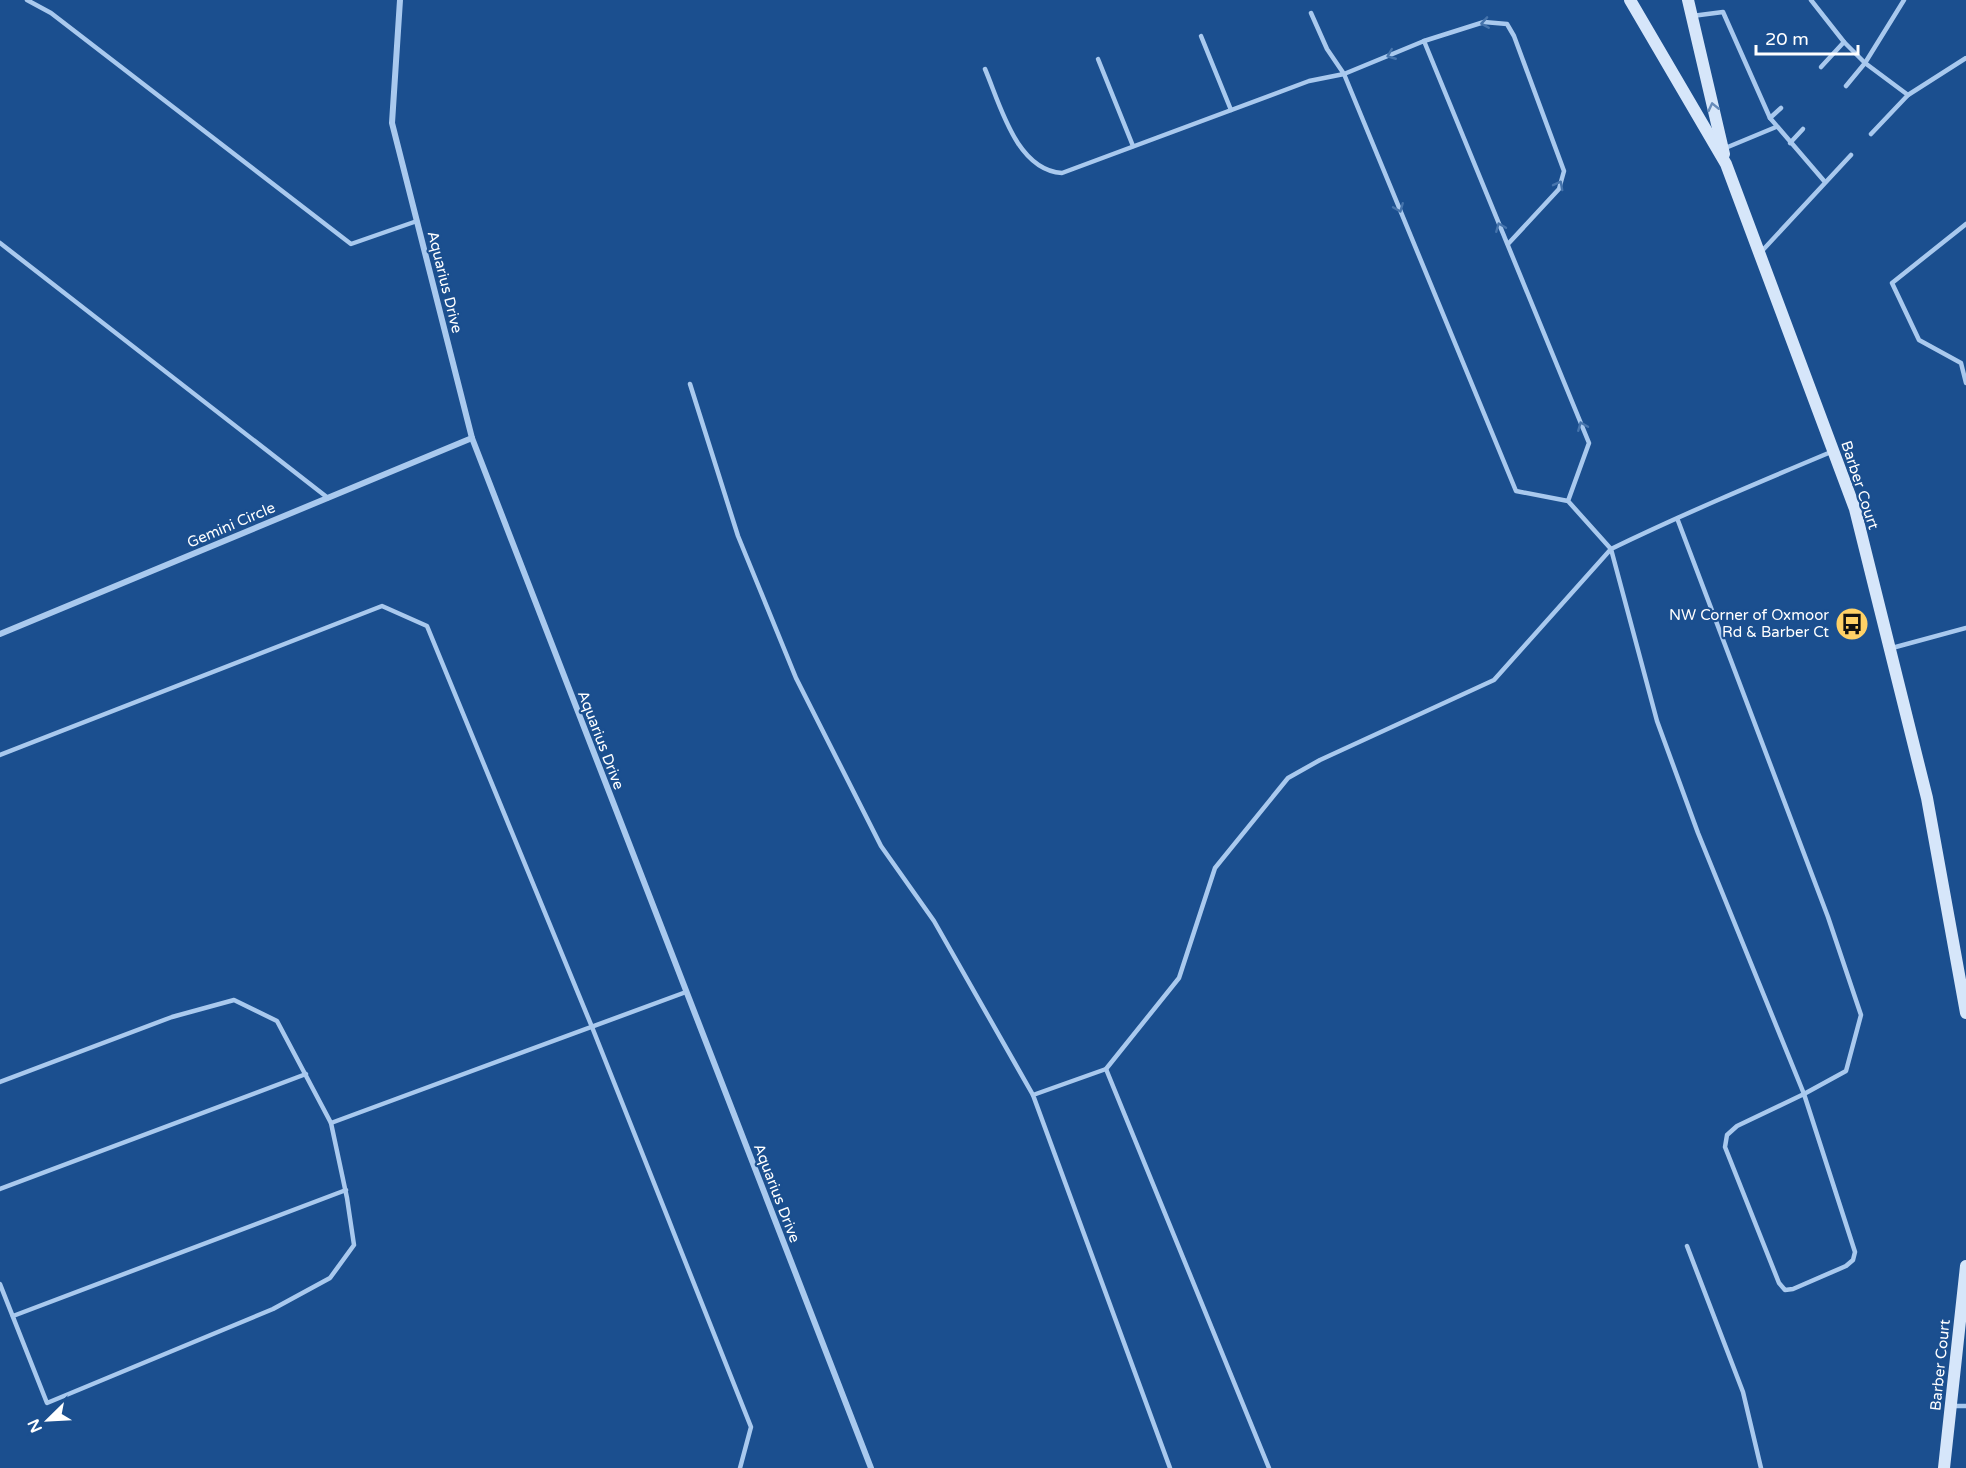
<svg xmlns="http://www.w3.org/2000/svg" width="1966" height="1468" font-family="'Varela Round',sans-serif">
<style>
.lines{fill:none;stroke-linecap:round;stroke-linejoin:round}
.lane{stroke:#a9c9ee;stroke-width:4.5}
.street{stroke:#a9c9ee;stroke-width:6}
.secondary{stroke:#d6e6fa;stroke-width:12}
.oneway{stroke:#4674ac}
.oneway2{stroke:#668bba}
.labels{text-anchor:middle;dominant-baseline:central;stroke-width:4.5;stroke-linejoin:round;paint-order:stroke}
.street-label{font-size:15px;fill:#fff;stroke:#1b4f8f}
.poi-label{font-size:15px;fill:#fff;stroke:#1b4f8f;text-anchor:end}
</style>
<rect width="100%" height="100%" fill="#1b4f8f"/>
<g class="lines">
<!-- lane -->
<g class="lane">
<polyline points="27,0 51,13 351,244 417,221"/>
<polyline points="1811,0 1844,42 1865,63 1846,86"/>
<polyline points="1904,0 1865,63 1908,95"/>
<polyline points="1692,16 1723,12 1770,118 1825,182"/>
<polyline points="1201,36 1231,110"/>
<polyline points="1424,41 1484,22 1507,24 1514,36 1564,171 1559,189 1508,244"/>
<polyline points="1098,59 1133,146"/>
<polyline points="1821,67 1844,42"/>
<path d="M985,69c15,35 31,101 77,104l247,-92 35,-7 -17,-25 -16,-36"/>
<polyline points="1770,118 1781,108"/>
<polyline points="1871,134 1908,95 1966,58"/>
<polyline points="1790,143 1803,129"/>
<polyline points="1723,149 1776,127"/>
<polyline points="1966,224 1892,283 1919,340 1961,363 1966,383"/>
<polyline points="0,243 328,498"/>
<polyline points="1761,252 1851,155"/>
<polyline points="690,384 738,536 796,678 881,846 934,921 1033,1095"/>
<path d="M1677,518l151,399 33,98 -15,56 -42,23 -106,-261 -41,-112 -46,-172c72,-35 146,-66 220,-97"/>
<polyline points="1892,648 1966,628"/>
<polyline points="0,755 382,606 427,626 592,1027 751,1427 740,1468"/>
<polyline points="1106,1069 1269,1468"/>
<polyline points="0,1082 172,1017 234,1000 277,1021 331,1123 347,1198 354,1245 330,1278 273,1309 47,1403 0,1284"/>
<polygon points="1804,1094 1855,1252 1853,1260 1846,1266 1793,1289 1785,1290 1779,1283 1725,1147 1727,1135 1737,1126"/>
<polyline points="331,1123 686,992"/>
<polyline points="0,1189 306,1074"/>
<polyline points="1687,1246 1743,1392 1761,1468"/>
<polyline points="13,1316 346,1190"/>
<polyline points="1951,1406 1966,1406"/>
<polyline points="1170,1468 1033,1095 1106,1069 1179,978 1215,868 1288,778 1320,760 1494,680 1611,549 1568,501 1516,491 1344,74 1424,41 1589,443 1568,501"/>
</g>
<!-- street -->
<g class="street">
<polyline points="400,0 392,123 472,438 871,1468"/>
<polyline points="0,634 472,438"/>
</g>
<!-- secondary -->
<g class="secondary">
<polyline points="1630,0 1726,164 1855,509 1927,798 1966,1013"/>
<polyline points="1688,0 1724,154"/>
<polyline points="1944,1468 1966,1266"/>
</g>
</g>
<!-- one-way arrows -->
<defs><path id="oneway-chevron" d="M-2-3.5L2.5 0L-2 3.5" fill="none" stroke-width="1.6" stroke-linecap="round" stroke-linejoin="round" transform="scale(1.5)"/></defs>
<g class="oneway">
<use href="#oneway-chevron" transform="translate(1485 23) rotate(171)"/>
<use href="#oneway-chevron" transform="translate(1391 55) rotate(158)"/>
<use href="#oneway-chevron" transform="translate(1559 185) rotate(-62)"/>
<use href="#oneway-chevron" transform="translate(1399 208) rotate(68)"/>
<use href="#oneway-chevron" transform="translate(1500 227) rotate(-112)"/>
<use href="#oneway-chevron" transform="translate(1582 426) rotate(-112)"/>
</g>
<use class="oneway2" href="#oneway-chevron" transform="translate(1713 107) rotate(-103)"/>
<!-- icons -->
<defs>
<symbol id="bus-disc" viewBox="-11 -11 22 22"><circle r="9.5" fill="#ffd166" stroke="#1b4f8f"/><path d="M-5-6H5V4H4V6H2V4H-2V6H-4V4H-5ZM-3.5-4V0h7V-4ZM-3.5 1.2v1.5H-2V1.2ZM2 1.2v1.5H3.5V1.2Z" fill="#111"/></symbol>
</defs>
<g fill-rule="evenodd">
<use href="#bus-disc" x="1833" y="605" width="38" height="38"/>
</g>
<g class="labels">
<!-- street labels -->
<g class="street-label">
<text transform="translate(445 282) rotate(76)">Aquarius Drive</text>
<text transform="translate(1860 485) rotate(72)">Barber Court</text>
<text transform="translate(231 525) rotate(-23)">Gemini Circle</text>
<text transform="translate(601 740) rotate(69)">Aquarius Drive</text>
<text transform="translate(777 1193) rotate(69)">Aquarius Drive</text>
<text transform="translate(1940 1365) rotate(-84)">Barber Court</text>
</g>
<!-- poi labels -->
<g class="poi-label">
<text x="1829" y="615">NW Corner of Oxmoor<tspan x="1829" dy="17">Rd &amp; Barber Ct</tspan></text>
</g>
</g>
<!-- north arrow -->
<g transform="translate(48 1420) rotate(246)" stroke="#1b4f8f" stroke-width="4.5" paint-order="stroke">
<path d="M0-4.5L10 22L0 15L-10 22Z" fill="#ffffff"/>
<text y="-9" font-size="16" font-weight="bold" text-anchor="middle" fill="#ffffff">N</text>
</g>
<!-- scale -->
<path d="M1756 45v9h102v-9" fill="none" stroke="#ffffff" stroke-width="3"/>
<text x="1765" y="45" font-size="18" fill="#ffffff" stroke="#1b4f8f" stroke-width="4.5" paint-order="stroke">20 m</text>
</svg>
